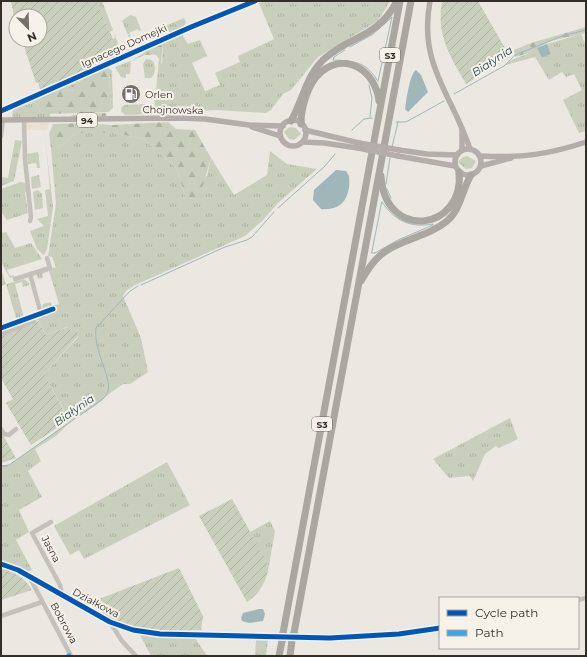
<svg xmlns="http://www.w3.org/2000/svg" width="587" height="657" font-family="Montserrat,sans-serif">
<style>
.grass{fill:url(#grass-tufts)}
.forest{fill:url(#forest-firs)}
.garden{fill:url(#garden-furrows)}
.plaza{fill:#e8e0d2}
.water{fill:#a0b7b9}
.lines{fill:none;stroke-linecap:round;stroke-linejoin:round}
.stream{stroke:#a0b7b9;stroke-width:1}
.minor{stroke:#c4c0ba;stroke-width:4.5}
.major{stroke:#b3aea9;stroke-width:5.5}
.highway{stroke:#aaa6a0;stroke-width:7}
.major-bridge{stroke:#b3aea9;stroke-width:5.5}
.highway-bridge{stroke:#aaa6a0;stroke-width:7}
.quiet{stroke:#3ea3eb;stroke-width:4;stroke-dasharray:8 4;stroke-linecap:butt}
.cycleway-casing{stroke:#f7f2e9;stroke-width:8}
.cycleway{stroke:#0057b8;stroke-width:5}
.labels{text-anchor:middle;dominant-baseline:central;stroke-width:4;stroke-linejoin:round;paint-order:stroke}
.shield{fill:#f7f2e9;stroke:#6e6963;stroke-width:1}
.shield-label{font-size:9px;font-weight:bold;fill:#342e29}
.street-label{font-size:10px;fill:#342e29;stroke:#f7f2e9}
.poi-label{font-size:10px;fill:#342e29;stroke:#f7f2e9;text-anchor:start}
.water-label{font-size:11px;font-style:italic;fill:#244950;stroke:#f7f2e9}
</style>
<defs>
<pattern id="grass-tufts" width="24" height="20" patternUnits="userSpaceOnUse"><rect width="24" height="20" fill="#cacfbd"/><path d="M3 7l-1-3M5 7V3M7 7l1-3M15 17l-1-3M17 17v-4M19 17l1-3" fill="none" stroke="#aeb2a2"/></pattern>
<pattern id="forest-firs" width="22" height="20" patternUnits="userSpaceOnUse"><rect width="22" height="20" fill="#cacfbd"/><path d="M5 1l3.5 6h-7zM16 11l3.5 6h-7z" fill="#aeb2a2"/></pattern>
<pattern id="garden-furrows" width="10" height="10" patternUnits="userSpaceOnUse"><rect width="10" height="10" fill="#cacfbd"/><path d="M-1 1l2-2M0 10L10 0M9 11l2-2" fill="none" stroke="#aeb2a2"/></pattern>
</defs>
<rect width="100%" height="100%" fill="#ebe7e1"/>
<!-- grass -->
<g class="grass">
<polygon points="97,1 102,1 113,30 110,32 113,39 115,38 114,33 119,46 115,48"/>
<polygon points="264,1 390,1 378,21 318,57 291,90 283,94 271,110 266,113 217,110 178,112 170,115 154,112 159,59 156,55 148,55 157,54 160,59 159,64 162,63 163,41 181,33 188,44 200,40 207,56 192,63 205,91 220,85 215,73 240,62 238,56 274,39 259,3"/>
<polygon points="130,15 136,17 141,30 139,31 138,29 129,33 131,38 130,40 122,21"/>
<polygon points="184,18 186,22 184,27 171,33 162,29 142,38 140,45 137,41 130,41"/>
<path d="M581,34l5,12v85l-7,2 -16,-33 19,-10 -8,-16 -8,3 -4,-5 -13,8 -14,-23 -30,8c8,-8 15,-7 24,-12 3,-1 5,-4 8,-5l5,10 9,-4 -4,-10z"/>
<polygon points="144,53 145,55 131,61 130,74 126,74 126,78 121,77 115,67 131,61"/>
<path d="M146,59l6,1c4,5 4,14 -1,18h-6l-2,-14z"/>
<polygon points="105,68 109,68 112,71 113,108 111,110 109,72"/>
<polygon points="102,69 76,81 72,87 74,91 65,89 60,89 25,103 26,105 36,102 40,112 50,114 49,119 12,119 13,109 23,103"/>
<polygon points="145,104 148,106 148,110 145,114 125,115 121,111 122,107 125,105"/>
<polygon points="292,127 296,128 301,134 294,140 289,139 284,132 288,128"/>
<polygon points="76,133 113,133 144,139 177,169 186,199 207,176 211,158 234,195 267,175 270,151 287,164 317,169 278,203 264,219 245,236 135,285 126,291 123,296 141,338 148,372 130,384 123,384 105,397 95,406 71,421 56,436 35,449 41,461 28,471 42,497 19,510 29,532 16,540 32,570 27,572 1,561 1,466 9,465 70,421 44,374 78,337 77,329 72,332 67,327 46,335 37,319 41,315 57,309 56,306 45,310 42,307 43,304 51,302 52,306 59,304 49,271 42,274 43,278 38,279 36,274 56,267 52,257 48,256 56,204 51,148 58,148"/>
<polygon points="45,137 53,207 47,249 44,255 37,249 30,231 44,226 37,219 48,216 45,190 50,189"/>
<polygon points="15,140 22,141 14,181 1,186 1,177 8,178"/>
<polygon points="38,152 40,168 37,168 36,163 28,164 27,154"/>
<polygon points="467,156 476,161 472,168 466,169 458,162 463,157"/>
<polygon points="39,175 41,187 32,189 31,177"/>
<polygon points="21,182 25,183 27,189 25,193 28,213 7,220 2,213 1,189"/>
<polygon points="38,190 42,194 43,208 35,210 33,192"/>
<polygon points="6,232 15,248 31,243 42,259 7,270 10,276 14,275 14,277 10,278 1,262 1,233"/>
<polygon points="1,269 6,284 24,279 29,283 29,285 23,287 22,282 15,284 24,318 16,321 16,318 6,284 1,286"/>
<polygon points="510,418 518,439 499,448 496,446 485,454 473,481 470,476 449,478 433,459"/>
<polygon points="167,462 190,505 84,559 79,550 70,555 54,526"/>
<polygon points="270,521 275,531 269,566 250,532"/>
<polygon points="139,633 163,637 195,638 207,656 151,656"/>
<polygon points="256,640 268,640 266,656 255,656"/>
</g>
<!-- forest -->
<g class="forest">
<polygon points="586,27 586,33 551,41 529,53 515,57 514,50 531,43"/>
<polygon points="163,41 161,63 159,64 160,59 157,54 145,55 143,53 145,50"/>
<polygon points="105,68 109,71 111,110 108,112 47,114 40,112 36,102 25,104 60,89 65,89 74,91 71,86 79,79"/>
<polygon points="105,113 107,115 105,116 74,117 71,115"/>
<polygon points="168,122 176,129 195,130 211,158 201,192 193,203 186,199 177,169 144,139 113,133 76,133 58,148 51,148 49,134 53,124 85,123 111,125"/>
</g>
<!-- garden -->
<g class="garden">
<polygon points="11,1 97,1 118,55 40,90 38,82 36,83 22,40 40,40 40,16 16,16 16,28"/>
<path d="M442,1h36l32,56 -44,27c-16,-28 -30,-49 -24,-83z"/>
<polygon points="38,321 46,335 68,327 72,332 77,329 78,336 44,374 69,420 31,445 6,403 13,399 1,378 1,335"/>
<polygon points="1,432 16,458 1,463"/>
<path d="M232,499l37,67c-3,16 -9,27 -22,36l-48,-86z"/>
<path d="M1,567c14,6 23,10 31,23l-31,10z"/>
<path d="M179,568l24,48 -2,14c-29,1 -75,3 -99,-15 -3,-3 -5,-9 -8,-14z"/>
</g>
<!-- plaza -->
<polygon class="plaza" points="24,121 49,121 47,130 24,130"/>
<!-- water -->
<g class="water">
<polygon points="547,44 551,54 542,58 537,48"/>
<path d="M416,70l5,5 7,17 -20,20 -3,-3c1,-8 5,-36 11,-39z"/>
<path d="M336,170l10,1 3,5c2,20 -6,35 -28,33l-8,-9 1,-10z"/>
<polygon points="259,609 263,609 265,614 263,621 249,623 242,621 241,618 243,613"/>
</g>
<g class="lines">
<!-- stream -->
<g class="stream">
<polyline points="350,47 373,34 392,17 378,81"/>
<path d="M345,50l-11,7 -1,3c19,1 33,1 44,20"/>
<polyline points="369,85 372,98 370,117"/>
<polyline points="454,94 504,66 515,55 562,36 586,30"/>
<polyline points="396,122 406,122 444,101"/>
<polyline points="352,130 364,119 372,118"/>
<polyline points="392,147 398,122"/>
<polyline points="386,184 390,158"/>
<polyline points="387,189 391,198"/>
<path d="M382,202c13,19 28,26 51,22v1l-35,15 -23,13h-3z"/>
<polyline points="278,208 324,167 335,154"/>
<polyline points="141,285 225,247 247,240 252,237 274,212"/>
<path d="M1,466l8,-1 94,-66c2,-2 4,-5 5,-8 4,-13 -15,-41 -12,-63l33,-36 9,-6"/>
</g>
<!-- minor -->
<g class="minor">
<polyline points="1,111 191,27 255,1"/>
<polyline points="24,121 25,159 31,217 30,221"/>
<polyline points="1,136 3,121"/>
<polyline points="30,274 41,314"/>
<polyline points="15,279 50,268 47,258"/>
<polyline points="1,328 53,309"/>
<polyline points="1,334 34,321"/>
<polyline points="1,429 4,434 9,435 16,429"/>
<polyline points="51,522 32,533 60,585 62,595"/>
<polyline points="1,564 18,570 110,622 133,630 160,634 330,638 399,634 440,628"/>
<polyline points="30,578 71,656"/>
<polyline points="578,600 586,598"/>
<polyline points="1,616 42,602"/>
<polyline points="110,622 122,641 136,656"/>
</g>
<!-- major -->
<g class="major">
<path d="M430,1c-12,64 22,93 40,148"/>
<polyline points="1,120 180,118 205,119 249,125 283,126"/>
<circle cx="293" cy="133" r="13"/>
<polyline points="252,127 280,136"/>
<polyline points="305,130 359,143"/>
<polyline points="303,142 324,143 358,148"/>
<circle cx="468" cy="162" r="13"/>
<polyline points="399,150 427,154 456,155"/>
<polyline points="462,150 462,129"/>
<polyline points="398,156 455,166"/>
<path d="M480,156c40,2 67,-1 106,-14"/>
<polyline points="481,166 511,158"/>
</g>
<!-- highway -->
<g class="highway">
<path d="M291,121c12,-21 15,-45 33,-62 28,-25 53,-20 73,-58"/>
<path d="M301,124c0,-17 7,-41 20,-52 26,-21 55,0 58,29"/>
<path d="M381,176c4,66 84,55 78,-4"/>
<path d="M361,281c7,-12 14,-23 25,-30 20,-13 43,-15 61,-30 14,-12 15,-31 24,-46"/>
<polyline points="283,633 400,1"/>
<polyline points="294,633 411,1"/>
<polyline points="279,656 282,641"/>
<polyline points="290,656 292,640"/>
</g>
<!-- major-bridge -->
<g class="major-bridge">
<polyline points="359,143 399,150"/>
<polyline points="358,148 398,156"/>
</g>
<!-- highway-bridge -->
<g class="highway-bridge">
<polyline points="292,640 294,633"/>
<polyline points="282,641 283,633"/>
</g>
<!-- quiet -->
<polyline class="quiet" points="67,656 71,655"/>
<defs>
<g id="cycleway">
<polyline points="1,111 191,27 255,1"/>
<polyline points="1,328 53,309"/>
<polyline points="1,564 18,570 110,622 133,630 160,634 330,638 399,634 440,628"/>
</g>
</defs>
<!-- cycleway casing -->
<use href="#cycleway" class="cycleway-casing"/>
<!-- cycleway -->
<use href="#cycleway" class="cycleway"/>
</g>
<!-- icons -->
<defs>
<symbol id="fuel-disc" viewBox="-11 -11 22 22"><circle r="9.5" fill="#746f69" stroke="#f7f2e9"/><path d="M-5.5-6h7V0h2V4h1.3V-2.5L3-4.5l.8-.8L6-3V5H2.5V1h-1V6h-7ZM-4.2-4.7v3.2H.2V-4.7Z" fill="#fff"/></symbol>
</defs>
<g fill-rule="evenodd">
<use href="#fuel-disc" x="120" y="83" width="22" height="22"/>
</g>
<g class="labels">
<!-- shield labels -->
<g class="shield">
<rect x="380" y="48" width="20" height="14" rx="3"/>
<rect x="77" y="113" width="20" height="14" rx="3"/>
<rect x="312" y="417" width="20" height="14" rx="3"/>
</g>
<g class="shield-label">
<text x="390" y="55">S3</text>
<text x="87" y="120">94</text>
<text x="322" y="424">S3</text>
</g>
<!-- street labels -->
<g class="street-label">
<text transform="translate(124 46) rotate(-24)">Ignacego Domejki</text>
<text transform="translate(173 110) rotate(1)">Chojnowska</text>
<text transform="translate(51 549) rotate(62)">Jasna</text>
<text transform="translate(96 603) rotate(28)">Działkowa</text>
<text transform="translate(64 623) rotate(62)">Bobrowa</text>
</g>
<!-- poi labels -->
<g class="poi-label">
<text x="145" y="94">Orlen</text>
</g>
<!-- water labels -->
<g class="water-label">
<text transform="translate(492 61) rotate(-33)">Białynia</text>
<text transform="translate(74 410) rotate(-35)">Białynia</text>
</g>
</g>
<!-- border -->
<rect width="587" height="657" fill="none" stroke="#342e29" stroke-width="4"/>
<!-- legend -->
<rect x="439" y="597" width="140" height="52" fill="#f7f2e9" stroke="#a9a49c"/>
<rect x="447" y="610" width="20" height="6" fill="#0057b8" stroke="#a9a49c"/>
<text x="475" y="617" font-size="12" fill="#342e29">Cycle path</text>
<rect x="447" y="630" width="20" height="6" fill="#3ea3eb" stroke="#a9a49c"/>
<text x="475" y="637" font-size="12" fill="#342e29">Path</text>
<!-- north arrow -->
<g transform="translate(28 28) rotate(157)"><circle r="19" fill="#f7f2e9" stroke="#a9a49c"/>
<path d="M0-3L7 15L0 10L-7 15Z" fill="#746f69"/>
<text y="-6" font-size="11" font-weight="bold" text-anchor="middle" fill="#342e29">N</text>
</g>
</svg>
